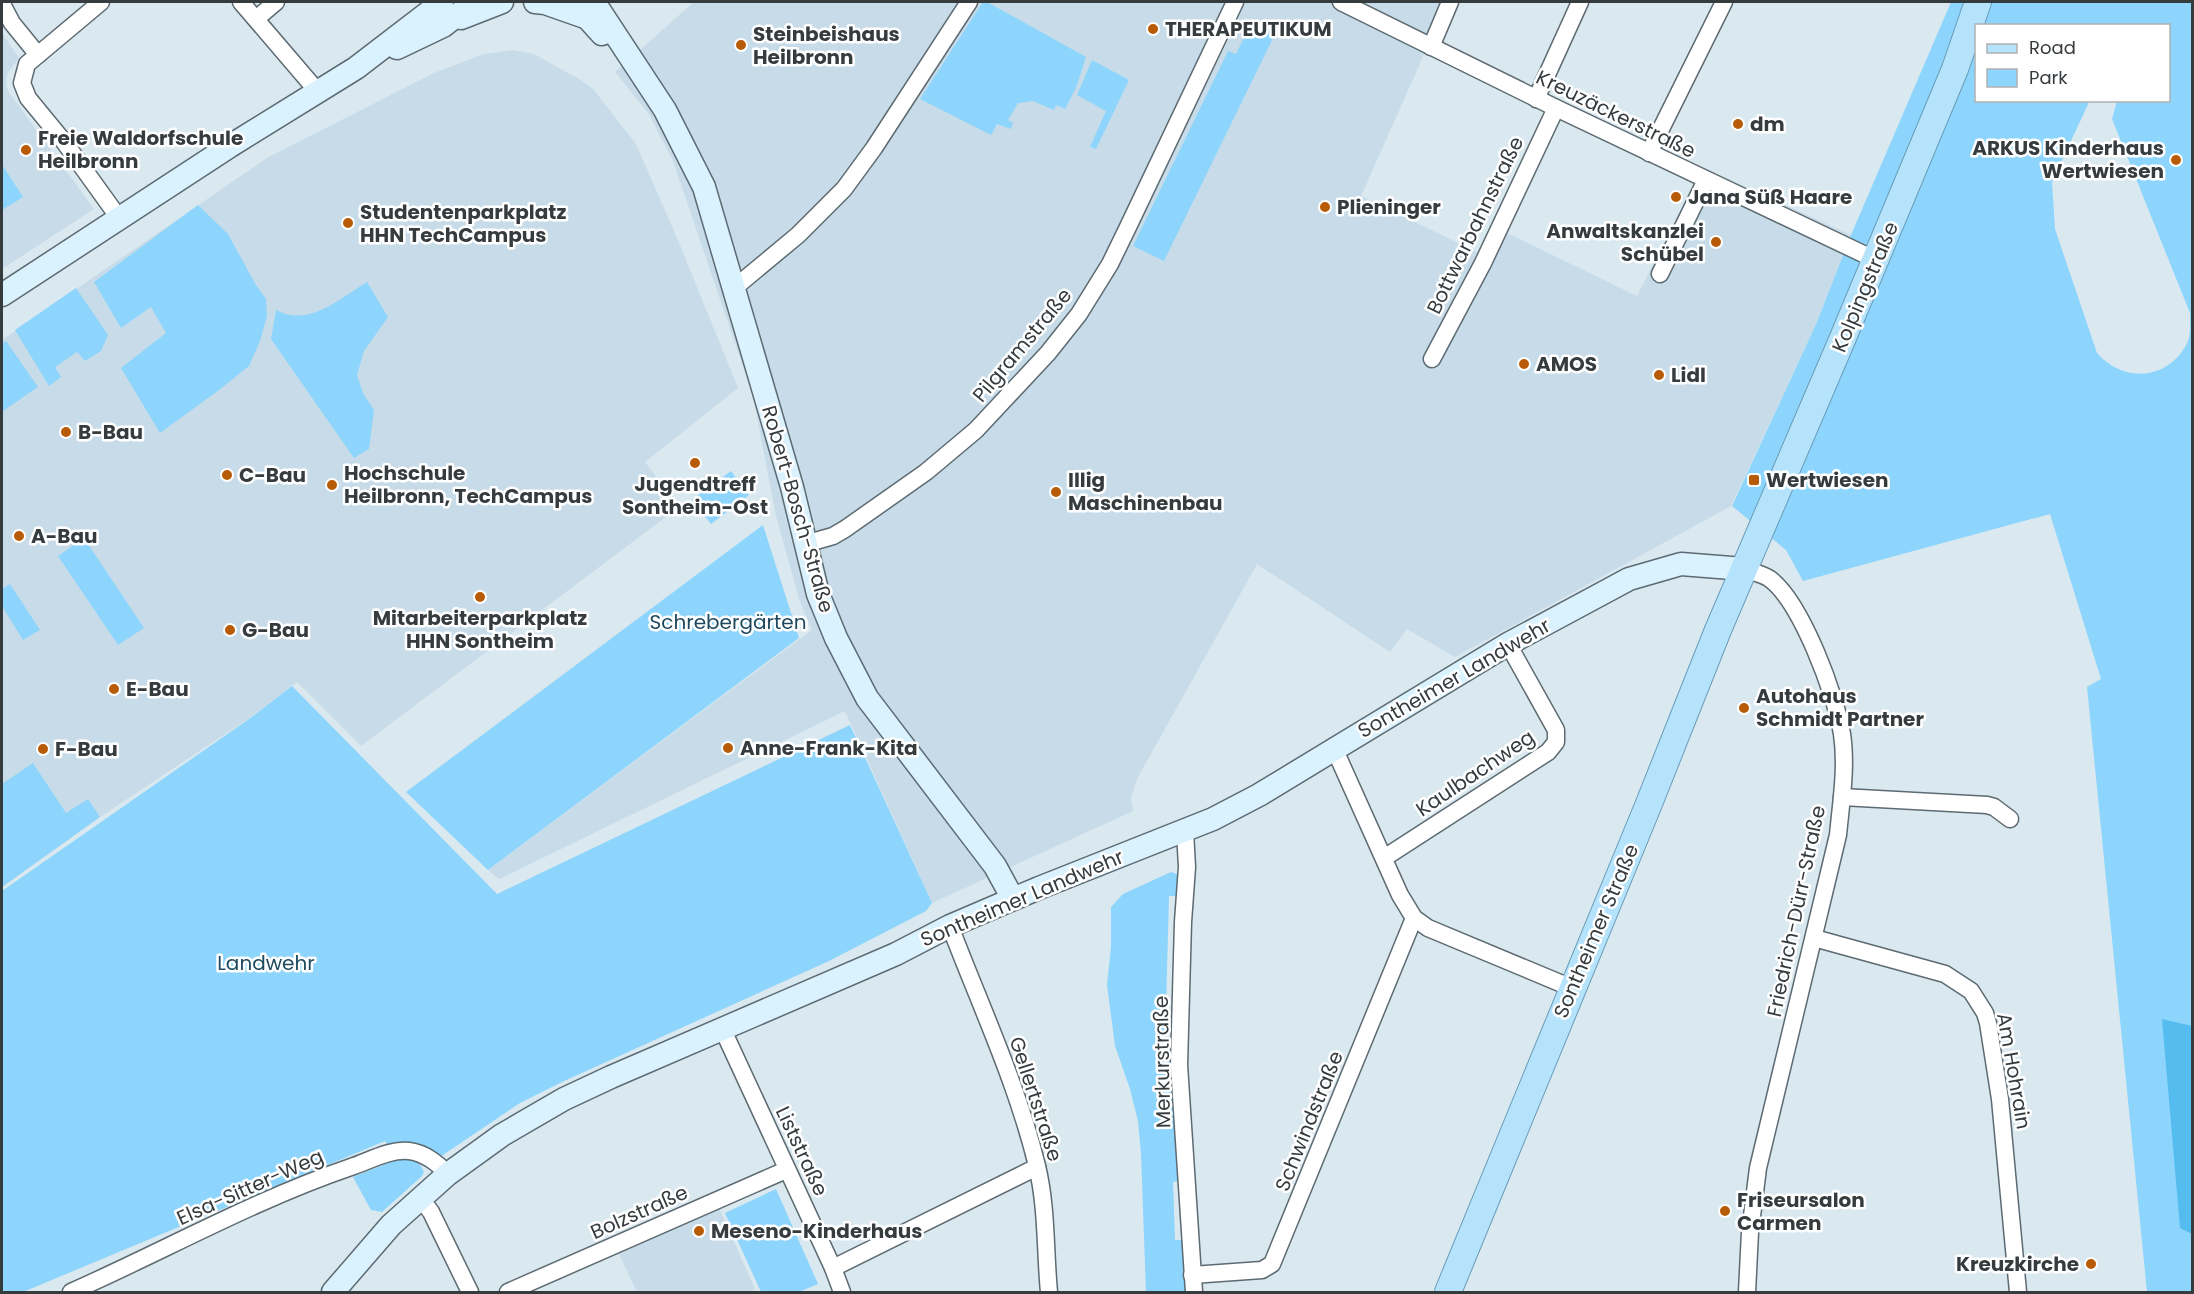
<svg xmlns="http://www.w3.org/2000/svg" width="2194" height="1294" font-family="Poppins,sans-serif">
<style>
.built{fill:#c7dce8}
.green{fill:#8dd5fc;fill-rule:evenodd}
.forest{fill:#55bcef}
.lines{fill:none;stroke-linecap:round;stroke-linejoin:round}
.street-casing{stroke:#5d6a71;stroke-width:19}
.secondary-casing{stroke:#5d6a71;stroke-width:25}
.primary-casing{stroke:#689cb8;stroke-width:28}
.street{stroke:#fff;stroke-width:16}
.secondary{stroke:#daf1fe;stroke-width:22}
.primary{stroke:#b5e3fc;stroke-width:26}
.poi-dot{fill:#b85b07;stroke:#fff;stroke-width:2}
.labels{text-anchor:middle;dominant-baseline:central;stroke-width:5;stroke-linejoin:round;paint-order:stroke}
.poi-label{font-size:20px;font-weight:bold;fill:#363b3e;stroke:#fff;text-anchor:start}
.street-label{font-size:20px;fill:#363b3e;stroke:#fff}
.park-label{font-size:20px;fill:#1e495e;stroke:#fff}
</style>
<rect width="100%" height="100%" fill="#dae8f0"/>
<!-- built -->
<g class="built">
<polygon points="694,2 1446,2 1438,23 1361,196 1491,259 1505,232 1637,296 1702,167 1851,235 1817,322 1731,506 1455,657 1407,629 1390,652 1257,564 1137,779 1131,798 1133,811 932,903 845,711 499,879 488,870 812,630 799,599 776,516 753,396 673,161 649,114 615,72"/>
<polygon points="2,33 19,58 7,74 6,84 8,91 94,209 2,269"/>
<polygon points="513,50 534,54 579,79 593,89 636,144 680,245 738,388 645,462 679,507 361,746 297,682 248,719 100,817 2,887 2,340 267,158 434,73 484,54"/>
<polygon points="719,1208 755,1289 747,1292 637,1292 619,1254"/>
</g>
<!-- green -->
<g class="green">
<polygon points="983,2 987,2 1086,57 1076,88 1065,109 1056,105 1054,110 1033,101 1018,103 1008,120 1013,123 1011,129 997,124 991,135 920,99"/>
<path d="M1951,2h241v1290h-45l-60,-605 14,-8 -51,-165 -247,67 -17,-31 -54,-44 85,-184 34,-87zM1976,26h192v74l-51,1 -5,18 78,194c0,9 1,20 -2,28 -17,38 -63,44 -91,12l-42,-124 -3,-47 38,-82h-114z"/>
<polygon points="1252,21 1276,32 1164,261 1133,246 1228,51 1236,54"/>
<polygon points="1092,60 1129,80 1096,149 1090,147 1106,111 1077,95"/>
<polygon points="3,166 23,197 2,210 2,167"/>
<polygon points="198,205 228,234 256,285 266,299 267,316 260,341 249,366 219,390 160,433 121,368 166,333 151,307 121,328 94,282"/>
<path d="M367,282l21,35 -24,34 -7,24 6,18 11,17 -5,39 -15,9 -83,-119 5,-29c32,18 65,-12 91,-28z"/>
<polygon points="76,288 108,335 101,351 85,361 77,352 55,367 61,377 49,386 15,330"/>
<polygon points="6,341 38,387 3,411 2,408 2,344"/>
<polygon points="731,471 749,495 711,524 692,500"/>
<polygon points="763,525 799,638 488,870 406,792"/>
<polygon points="84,538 144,628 118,645 58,556"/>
<polygon points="10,584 40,630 23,640 2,606 2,589"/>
<polygon points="292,686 497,894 850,725 932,903 926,911 829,961 562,1082 520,1103 440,1157 389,1148 385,1141 23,1292 2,1292 2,891 249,719"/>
<polygon points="33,763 66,813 88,799 100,817 2,887 2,784"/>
<polygon points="1171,872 1180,875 1177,896 1169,896 1165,1046 1173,1046 1180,1181 1173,1182 1175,1240 1183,1240 1188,1292 1146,1292 1141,1154 1138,1121 1130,1089 1115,1046 1107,985 1111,947 1111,907 1123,894"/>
<path d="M406,1159c10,1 14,4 18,13l-2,4 -40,36 -11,-2 -18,-33 37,-15z"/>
<polygon points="776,1189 818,1284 799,1292 761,1292 725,1213"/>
</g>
<!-- forest -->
<polygon class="forest" points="2162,1019 2192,1026 2192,1234 2180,1228"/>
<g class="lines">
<defs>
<g id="street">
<polyline points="101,2 27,64 22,83 28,98 65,143 119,218"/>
<polyline points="241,2 318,92"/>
<polyline points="1341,2 1556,108 1876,260"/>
<polyline points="2,4 12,23 38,55"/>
<polyline points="256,19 276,2"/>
<polyline points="1431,47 1450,2"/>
<polyline points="1536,99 1580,2"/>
<polyline points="1649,153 1724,2"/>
<polyline points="1660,274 1706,180"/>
<polyline points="733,289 798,235 844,189 874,148 969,2"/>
<polyline points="1432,359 1483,263 1556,108"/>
<polyline points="805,544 833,536 845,529 926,472 976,430 1048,353 1079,314 1110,264 1128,227 1235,2"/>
<path d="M1744,569c8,3 19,5 26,10 31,23 66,116 72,155 5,33 -1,69 -4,101l-80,333 -8,64 -3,60"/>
<polyline points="1334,748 1400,895 1414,918 1428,928 1572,988"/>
<polyline points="1842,797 1987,805 1994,807 2010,819"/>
<polyline points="1185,831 1187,867 1183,922 1179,1065 1194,1292"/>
<polyline points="1384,858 1548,752 1556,742 1556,730 1508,644"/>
<path d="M950,926c30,79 67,157 87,240 10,41 8,85 12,126"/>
<polyline points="1814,938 1945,974 1971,991 1985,1013 1988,1023 2000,1099 2018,1292"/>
<polyline points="722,1028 833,1268 842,1292"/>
<polyline points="421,1199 431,1212 470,1292"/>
<polyline points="833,1268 1037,1167"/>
<polyline points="1192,1275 1262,1270 1272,1264 1414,918"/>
<path d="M71,1292c93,-41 183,-92 280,-125 18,-6 39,-18 58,-16 16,2 28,12 39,23"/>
<polyline points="508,1292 786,1170"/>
</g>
<g id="secondary">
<polyline points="535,2 545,3 585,17"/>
<polyline points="573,2 602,34"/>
<polyline points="594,2 665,110 704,187 792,487 818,594 836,638 867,698 995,866 1013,899"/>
<polyline points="461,18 502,2"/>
<polyline points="397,48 443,26 474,2"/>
<polyline points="2,295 230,146 356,68 442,2"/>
<polyline points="333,1292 391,1225 448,1174 502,1135 564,1099 611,1077 896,954 950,926 1039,888 1213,819 1259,795 1508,644 1629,579 1681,564 1744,569"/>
</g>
<polyline id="primary" points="1448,1292 1648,806 1718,630 1842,340 1955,69 1978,2"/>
</defs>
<!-- street casing -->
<use href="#street" class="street-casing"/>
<!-- secondary casing -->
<use href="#secondary" class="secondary-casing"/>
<!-- primary casing -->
<use href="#primary" class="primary-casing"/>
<!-- street -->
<use href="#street" class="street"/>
<!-- secondary -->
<use href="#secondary" class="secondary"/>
<!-- primary -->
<use href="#primary" class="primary"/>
</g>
<!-- markers -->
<g class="poi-dot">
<circle cx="1153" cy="29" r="6"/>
<circle cx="741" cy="45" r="6"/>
<circle cx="1738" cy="124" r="6"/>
<circle cx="26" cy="150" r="6"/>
<circle cx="2176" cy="160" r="6"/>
<circle cx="1676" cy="197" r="6"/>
<circle cx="1325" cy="207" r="6"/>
<circle cx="348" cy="223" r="6"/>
<circle cx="1716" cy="242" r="6"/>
<circle cx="1524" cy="364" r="6"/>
<circle cx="1659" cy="375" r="6"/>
<circle cx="66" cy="432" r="6"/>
<circle cx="695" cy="463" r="6"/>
<circle cx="227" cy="475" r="6"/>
<rect x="1748" y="474" width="12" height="12" rx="3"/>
<circle cx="332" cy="485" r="6"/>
<circle cx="1056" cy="492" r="6"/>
<circle cx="19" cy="536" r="6"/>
<circle cx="480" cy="597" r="6"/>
<circle cx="230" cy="630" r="6"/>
<circle cx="114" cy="689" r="6"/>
<circle cx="1744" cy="708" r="6"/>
<circle cx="728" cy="748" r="6"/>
<circle cx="43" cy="749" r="6"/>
<circle cx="1725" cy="1211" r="6"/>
<circle cx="699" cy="1231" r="6"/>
<circle cx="2091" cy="1264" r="6"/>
</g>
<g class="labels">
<!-- poi labels -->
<g class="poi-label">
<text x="1165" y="29">THERAPEUTIKUM</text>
<text x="753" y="34">Steinbeishaus<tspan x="753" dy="23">Heilbronn</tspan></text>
<text x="1750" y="124">dm</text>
<text x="38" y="138">Freie Waldorfschule<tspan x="38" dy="23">Heilbronn</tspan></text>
<text x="2164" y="148" text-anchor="end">ARKUS Kinderhaus<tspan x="2164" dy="23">Wertwiesen</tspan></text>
<text x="1688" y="197">Jana Süß Haare</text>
<text x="1337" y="207">Plieninger</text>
<text x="360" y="212">Studentenparkplatz<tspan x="360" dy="23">HHN TechCampus</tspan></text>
<text x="1704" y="231" text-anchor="end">Anwaltskanzlei<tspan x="1704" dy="23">Schübel</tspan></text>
<text x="1536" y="364">AMOS</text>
<text x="1671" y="375">Lidl</text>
<text x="78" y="432">B-Bau</text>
<text x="344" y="473">Hochschule<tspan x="344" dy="23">Heilbronn, TechCampus</tspan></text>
<text x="239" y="475">C-Bau</text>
<text x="1068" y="480">Illig<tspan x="1068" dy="23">Maschinenbau</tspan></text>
<text x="1766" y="480">Wertwiesen</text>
<text x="695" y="484" text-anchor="middle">Jugendtreff<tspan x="695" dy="23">Sontheim-Ost</tspan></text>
<text x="31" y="536">A-Bau</text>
<text x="480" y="618" text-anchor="middle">Mitarbeiterparkplatz<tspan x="480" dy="23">HHN Sontheim</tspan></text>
<text x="242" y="630">G-Bau</text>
<text x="126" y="689">E-Bau</text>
<text x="1756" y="696">Autohaus<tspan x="1756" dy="23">Schmidt Partner</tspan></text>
<text x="740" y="748">Anne-Frank-Kita</text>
<text x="55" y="749">F-Bau</text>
<text x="1737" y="1200">Friseursalon<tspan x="1737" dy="23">Carmen</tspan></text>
<text x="711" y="1231">Meseno-Kinderhaus</text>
<text x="2079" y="1264" text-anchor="end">Kreuzkirche</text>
</g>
<!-- street labels -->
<g class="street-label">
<text transform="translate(1616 114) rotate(26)">Kreuzäckerstraße</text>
<text transform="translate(1475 225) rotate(-64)">Bottwarbahnstraße</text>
<text transform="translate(1865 287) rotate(-67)">Kolpingstraße</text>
<text transform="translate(1022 345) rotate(-50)">Pilgramstraße</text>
<text transform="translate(798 509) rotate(74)">Robert-Bosch-Straße</text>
<text transform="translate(1454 678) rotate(-30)">Sontheimer Landwehr</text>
<text transform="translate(1475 773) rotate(-34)">Kaulbachweg</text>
<text transform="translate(1022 898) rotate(-23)">Sontheimer Landwehr</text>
<text transform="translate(1796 911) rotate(-78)">Friedrich-Dürr-Straße</text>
<text transform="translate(1596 931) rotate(-67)">Sontheimer Straße</text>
<text transform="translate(1162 1062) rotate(-91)">Merkurstraße</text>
<text transform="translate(2014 1071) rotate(80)">Am Hohrain</text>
<text transform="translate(1036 1099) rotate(72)">Gellertstraße</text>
<text transform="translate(1309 1121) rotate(-68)">Schwindstraße</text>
<text transform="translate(802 1151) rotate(65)">Liststraße</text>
<text transform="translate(250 1187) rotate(-24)">Elsa-Sitter-Weg</text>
<text transform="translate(639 1212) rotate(-24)">Bolzstraße</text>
</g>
<!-- park labels -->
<g class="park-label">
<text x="728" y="622">Schrebergärten</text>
<text x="266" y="963">Landwehr</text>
</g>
</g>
<!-- border -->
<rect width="2194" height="1294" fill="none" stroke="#363b3e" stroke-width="6"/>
<!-- legend -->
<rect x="1975" y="24" width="195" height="78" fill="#ffffff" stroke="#afb1b2" stroke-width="1.5"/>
<rect x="1987" y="44" width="30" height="9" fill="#b5e3fc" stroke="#afb1b2" stroke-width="1.5"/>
<text x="2029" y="54" font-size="18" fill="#363b3e">Road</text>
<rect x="1987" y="69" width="30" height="18" fill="#8dd5fc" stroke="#afb1b2" stroke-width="1.5"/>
<text x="2029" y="84" font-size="18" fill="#363b3e">Park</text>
</svg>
